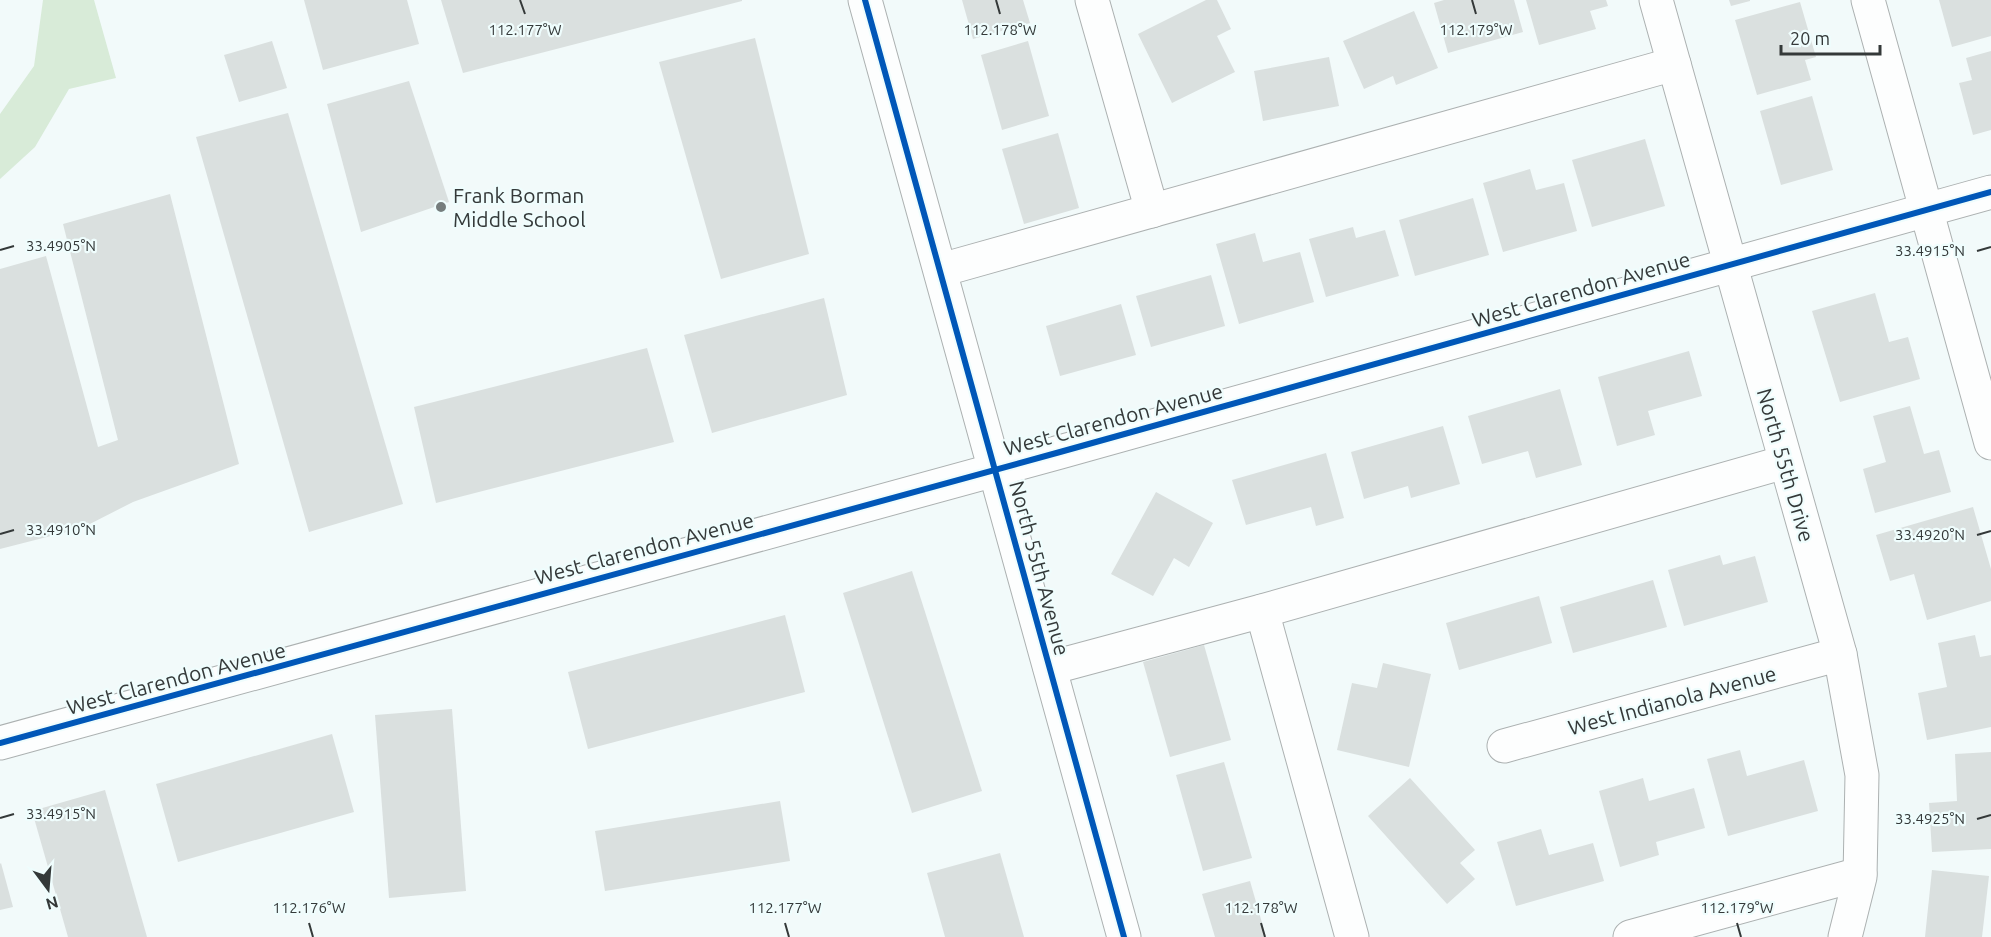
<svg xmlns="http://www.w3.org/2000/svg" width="1991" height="937" font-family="Ubuntu,sans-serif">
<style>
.green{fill:#d8ebd8}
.building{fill:#dae0df}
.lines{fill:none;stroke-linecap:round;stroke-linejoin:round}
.minor-casing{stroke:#acb1b1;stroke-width:35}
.minor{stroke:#fdfefe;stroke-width:33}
.cycleway-casing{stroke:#effdfd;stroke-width:10}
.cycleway{stroke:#0057b8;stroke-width:6}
.ticks{fill:none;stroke:#343939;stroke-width:2}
.poi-dot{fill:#767d7d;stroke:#effdfd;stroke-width:2}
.labels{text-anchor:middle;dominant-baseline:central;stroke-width:4.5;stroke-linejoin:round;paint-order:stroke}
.poi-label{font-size:21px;fill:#343939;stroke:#effdfd;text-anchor:start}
.street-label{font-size:21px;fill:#343939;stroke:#effdfd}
.ticks-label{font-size:15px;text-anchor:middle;fill:#343939;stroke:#effdfd;stroke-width:4.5;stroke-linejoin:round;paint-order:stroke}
</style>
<rect width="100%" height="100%" fill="#f2fafa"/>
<!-- green -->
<polygon class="green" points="43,0 94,0 116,78 69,89 35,147 0,179 0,114 34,66"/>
<!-- building -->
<g class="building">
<polygon points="304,0 407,0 419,44 323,70"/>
<polygon points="441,0 742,0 742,1 463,73"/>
<polygon points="962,0 1023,0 1030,23 973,39"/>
<polygon points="1206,0 1217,0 1231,29 1217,36 1235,72 1172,103 1138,34"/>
<polygon points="1444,0 1514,0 1523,32 1448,53 1434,3"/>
<polygon points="1526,0 1606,0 1608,6 1590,11 1596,29 1539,45"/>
<polygon points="1729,0 1750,0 1750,1 1731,6"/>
<polygon points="1939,0 1991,0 1991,36 1952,47"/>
<polygon points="1800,2 1816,57 1805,60 1811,80 1757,95 1735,20"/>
<polygon points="1414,11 1438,68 1396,85 1393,76 1364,89 1343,41"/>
<polygon points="755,38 809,254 721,279 659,62"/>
<polygon points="272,41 287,88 239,102 224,55"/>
<polygon points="1028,41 1049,116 1002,130 981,55"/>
<polygon points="1991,51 1991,130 1973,135 1959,83 1972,80 1966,58"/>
<polygon points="1329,57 1339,106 1263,121 1254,71"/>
<polygon points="409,81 449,202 361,232 327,104"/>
<polygon points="1812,96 1833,170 1781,185 1760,111"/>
<polygon points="288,113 403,504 309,532 196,137"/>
<polygon points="1058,133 1079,208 1024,224 1002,149"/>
<polygon points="1645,139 1665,206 1592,227 1572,160"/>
<polygon points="1530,169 1536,190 1564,183 1577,231 1503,252 1483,183"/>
<polygon points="170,194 239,464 133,502 82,528 0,549 0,269 46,256 98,447 118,440 63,224"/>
<polygon points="1473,198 1489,255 1415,276 1399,220"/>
<polygon points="1353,227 1356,238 1385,230 1399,276 1326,297 1309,239"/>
<polygon points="1255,233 1263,262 1300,252 1314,302 1239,324 1216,244"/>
<polygon points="1211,275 1225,326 1151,347 1136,296"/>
<polygon points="1875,293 1889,342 1908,337 1920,379 1840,402 1812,311"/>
<polygon points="824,298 847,395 712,433 684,335"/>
<polygon points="1121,304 1136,355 1060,376 1046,326"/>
<polygon points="647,348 674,442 436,503 414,407"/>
<polygon points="1689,351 1702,396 1648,411 1655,435 1617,446 1598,377"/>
<polygon points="1560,389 1582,465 1536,478 1528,451 1482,464 1468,416"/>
<polygon points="1910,406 1924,454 1939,450 1951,492 1875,513 1863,469 1886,462 1873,416"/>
<polygon points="1443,426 1460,484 1411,498 1408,486 1364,499 1351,452"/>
<polygon points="1326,453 1344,518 1316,526 1311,507 1246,525 1232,480"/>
<polygon points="1156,492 1213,523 1189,567 1174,558 1153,596 1111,574"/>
<polygon points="1973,507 1991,569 1991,601 1927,620 1914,574 1890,581 1876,535"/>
<polygon points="1720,555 1723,565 1755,556 1768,602 1684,626 1668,570"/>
<polygon points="912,571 982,791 912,813 843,593"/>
<polygon points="1653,580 1667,627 1573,653 1560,607"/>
<polygon points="1539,596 1552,643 1459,670 1446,623"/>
<polygon points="785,615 805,692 588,749 568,672"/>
<polygon points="1975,635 1980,657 1991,655 1991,727 1927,740 1918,693 1947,687 1938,643"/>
<polygon points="1204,645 1231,740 1170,757 1143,662"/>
<polygon points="1383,663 1431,674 1409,767 1337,750 1352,683 1377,688"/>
<polygon points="452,709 466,891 389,898 375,715"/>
<polygon points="332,734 354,812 178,862 156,784"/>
<polygon points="1740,750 1747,776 1804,760 1818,811 1728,836 1707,759"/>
<polygon points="1991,752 1991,849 1932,852 1929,803 1957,801 1955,754"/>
<polygon points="1224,762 1252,858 1203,871 1176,775"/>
<polygon points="1410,778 1475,850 1460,863 1475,879 1447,904 1368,816"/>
<polygon points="1643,778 1649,801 1694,788 1705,828 1656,842 1659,855 1620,867 1599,791"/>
<polygon points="105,790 147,937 68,937 32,811"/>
<polygon points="780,801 790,861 605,891 595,831"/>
<polygon points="1541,829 1549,855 1593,843 1604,881 1516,906 1497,842"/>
<polygon points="1000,853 1024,937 945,937 927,873"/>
<polygon points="1,863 13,907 0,910 0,864"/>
<polygon points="1932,870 1989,876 1982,937 1925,937"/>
<polygon points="1250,881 1266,937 1215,937 1202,894"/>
</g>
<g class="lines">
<defs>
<g id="minor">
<polyline points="865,0 1124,937"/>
<polyline points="1092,0 1152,211"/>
<polyline points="1656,0 1840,654 1862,775 1860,877 1845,937"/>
<polyline points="1868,0 1991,443"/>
<polyline points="941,270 1674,64"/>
<polyline points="1262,611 1352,937"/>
<polyline points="1050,668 1262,611 1785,462"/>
<polyline points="0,743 1060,452 1991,192"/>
<polyline points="1504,746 1840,654"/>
<polyline points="1630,937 1860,874"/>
</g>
</defs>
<!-- minor casing -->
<use href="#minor" class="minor-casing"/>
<!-- minor -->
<use href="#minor" class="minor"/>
<defs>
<g id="cycleway">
<polyline points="865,0 1124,937"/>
<polyline points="0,743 1060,452 1991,192"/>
</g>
</defs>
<!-- cycleway casing -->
<use href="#cycleway" class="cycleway-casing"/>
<!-- cycleway -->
<use href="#cycleway" class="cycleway"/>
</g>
<!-- ticks -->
<path class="ticks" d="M520,0l5,14M996,0l4,14M1472,0l4,14M0,250l14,-4M1977,251l14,-4M0,534l14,-4M1977,535l14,-4M0,818l14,-4M1977,819l14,-4M309,923l4,14M785,923l4,14M1261,923l4,14M1737,923l4,14"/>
<!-- markers -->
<circle class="poi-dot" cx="441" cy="207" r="6"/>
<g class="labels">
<!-- poi labels -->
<g class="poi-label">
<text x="453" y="195">Frank Borman<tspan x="453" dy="24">Middle School</tspan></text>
</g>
<!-- street labels -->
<g class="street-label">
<text transform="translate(1581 289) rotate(-16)">West Clarendon Avenue</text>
<text transform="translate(1113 419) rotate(-15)">West Clarendon Avenue</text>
<text transform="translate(1786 465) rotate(74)">North 55th Drive</text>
<text transform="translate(644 548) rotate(-15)">West Clarendon Avenue</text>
<text transform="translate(1040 568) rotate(75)">North 55th Avenue</text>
<text transform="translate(176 678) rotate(-15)">West Clarendon Avenue</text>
<text transform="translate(1672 700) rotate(-15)">West Indianola Avenue</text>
</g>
</g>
<g class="ticks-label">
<text x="525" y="35">112.177°W</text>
<text x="1000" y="35">112.178°W</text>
<text x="1476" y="35">112.179°W</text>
<text x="61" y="251">33.4905°N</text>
<text x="1930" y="256">33.4915°N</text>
<text x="61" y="535">33.4910°N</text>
<text x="1930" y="540">33.4920°N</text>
<text x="61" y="819">33.4915°N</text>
<text x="1930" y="824">33.4925°N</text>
<text x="309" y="913">112.176°W</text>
<text x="785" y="913">112.177°W</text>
<text x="1261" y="913">112.178°W</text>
<text x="1737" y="913">112.179°W</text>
</g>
<!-- north arrow -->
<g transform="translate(48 889) rotate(164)" stroke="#effdfd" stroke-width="4.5" paint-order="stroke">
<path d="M0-4.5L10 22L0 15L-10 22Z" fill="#343939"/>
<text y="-9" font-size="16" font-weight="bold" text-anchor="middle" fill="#343939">N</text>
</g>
<!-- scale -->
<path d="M1781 45v9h99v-9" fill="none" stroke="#343939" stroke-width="3"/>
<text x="1790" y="45" font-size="18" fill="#343939" stroke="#effdfd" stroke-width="4.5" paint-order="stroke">20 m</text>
</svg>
